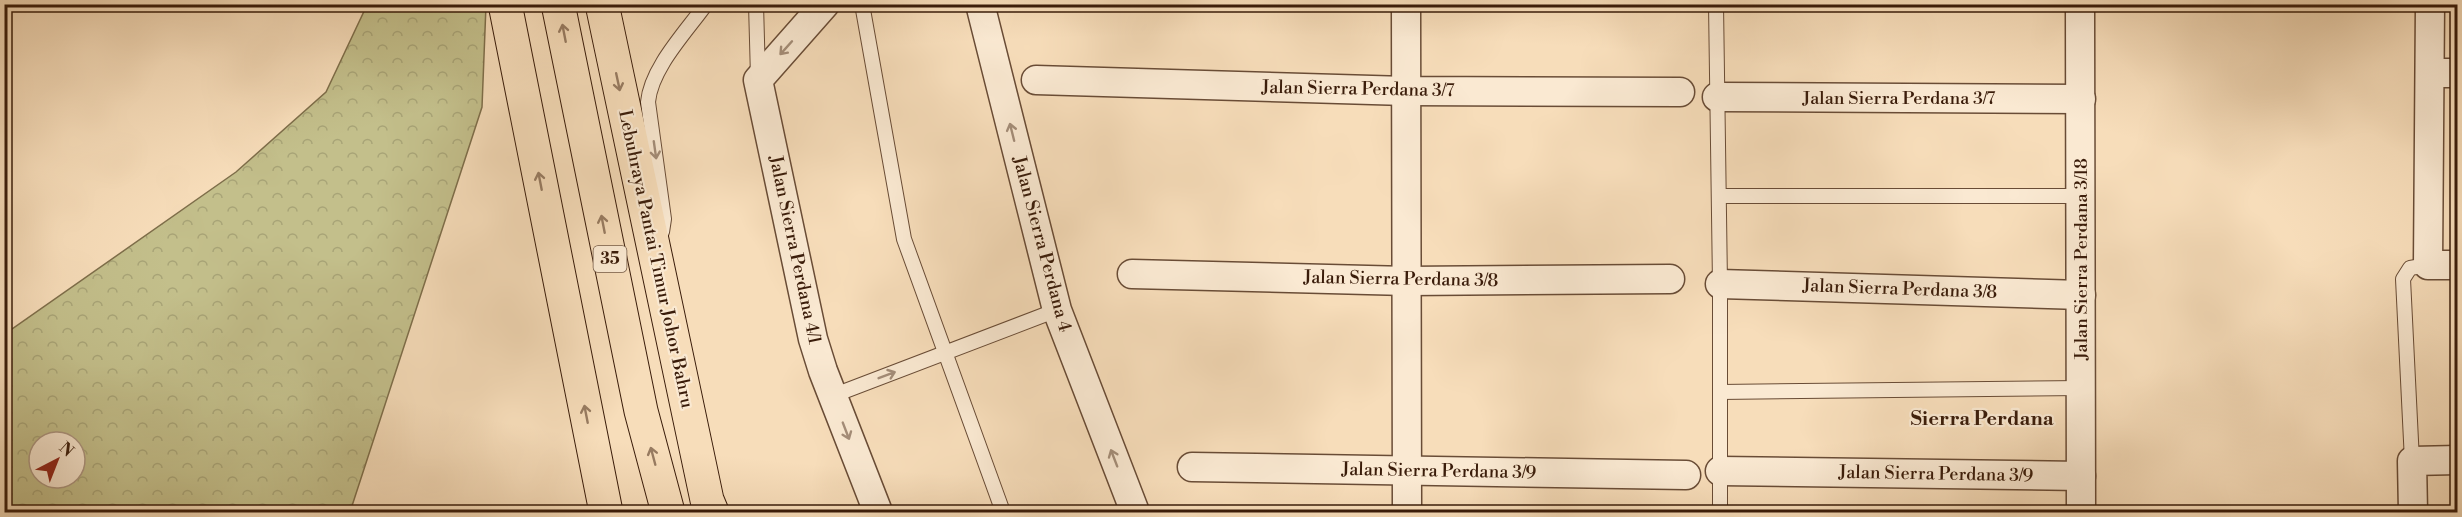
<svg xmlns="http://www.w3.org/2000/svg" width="2462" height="517" font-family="'Libre Bodoni',serif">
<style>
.forest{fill:url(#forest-crowns);stroke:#7e6e4a;stroke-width:1.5;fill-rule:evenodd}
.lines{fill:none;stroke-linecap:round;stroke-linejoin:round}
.service-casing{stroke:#694c36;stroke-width:16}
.minor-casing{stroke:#694c36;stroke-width:31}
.trunk-casing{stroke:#3a1c0a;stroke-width:35}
.service{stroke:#fae9d2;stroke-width:14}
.minor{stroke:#fae9d2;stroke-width:28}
.trunk{stroke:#f7ddba;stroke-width:33}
.oneway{stroke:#987c62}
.oneway2{stroke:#a48d78}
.labels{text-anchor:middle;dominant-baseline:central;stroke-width:4.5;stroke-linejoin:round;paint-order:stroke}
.shield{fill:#fae9d2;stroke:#745a46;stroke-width:1.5}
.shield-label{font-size:16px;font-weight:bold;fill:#3a1c0a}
.street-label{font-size:18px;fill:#3a1c0a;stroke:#fae9d2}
.neighbourhood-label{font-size:20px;font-weight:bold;fill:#3a1c0a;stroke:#fae9d2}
</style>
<defs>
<pattern id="forest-crowns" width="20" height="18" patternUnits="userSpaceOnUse" patternTransform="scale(1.5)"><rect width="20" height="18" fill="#c3bf8b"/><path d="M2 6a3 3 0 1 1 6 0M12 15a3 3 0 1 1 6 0" fill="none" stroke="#a8a477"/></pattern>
</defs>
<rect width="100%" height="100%" fill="#f7ddba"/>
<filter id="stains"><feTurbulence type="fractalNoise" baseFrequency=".00333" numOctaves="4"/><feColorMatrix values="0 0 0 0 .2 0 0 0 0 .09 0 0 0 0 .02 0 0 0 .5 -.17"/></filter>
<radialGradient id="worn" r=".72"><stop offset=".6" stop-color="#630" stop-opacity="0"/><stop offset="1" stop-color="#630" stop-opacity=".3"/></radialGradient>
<!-- forest -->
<path class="forest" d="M367,5h119l-4,102 -132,405h-345v-178l231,-162 90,-80zM39,442h36v36h-36z"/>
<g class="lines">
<defs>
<g id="service">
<polyline points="756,4 758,77"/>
<polyline points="862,4 904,239 1003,512"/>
<polyline points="1716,4 1720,284 1720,512"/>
<polyline points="1719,196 2080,196"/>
<path d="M662,232l2,-13 -16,-117c3,-34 38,-70 58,-98"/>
<polyline points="1720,392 2081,388"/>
<polyline points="832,396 1057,310"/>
<polyline points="2412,461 2403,279 2410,268 2428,265"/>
</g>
<g id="minor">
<polyline points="825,4 758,80 813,339 823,371 878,512"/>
<polyline points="980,4 1057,310 1135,512"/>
<polyline points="1406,4 1407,512"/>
<polyline points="2080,4 2081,512"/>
<polyline points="2430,4 2428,265 2458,265"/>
<polyline points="2430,73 2458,73"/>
<polyline points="1036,80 1406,91 1680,92"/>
<polyline points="1717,97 2081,99"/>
<polyline points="1132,274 1407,281 1670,279"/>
<polyline points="1720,284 2081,295"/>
<polyline points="1192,467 1686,475"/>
<polyline points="1720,471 2081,476"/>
<polyline points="2413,512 2412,461 2458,460"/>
</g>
<g id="trunk">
<polyline points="505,4 606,512"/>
<polyline points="558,4 641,411 668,512"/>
<polyline points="602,4 707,500 712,512"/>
</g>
</defs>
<!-- service casing -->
<use href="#service" class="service-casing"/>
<!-- minor casing -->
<use href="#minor" class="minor-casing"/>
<!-- trunk casing -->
<use href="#trunk" class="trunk-casing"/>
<!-- service -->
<use href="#service" class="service"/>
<!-- minor -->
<use href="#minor" class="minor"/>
<!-- trunk -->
<use href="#trunk" class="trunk"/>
</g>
<!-- one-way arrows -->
<defs><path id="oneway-shaft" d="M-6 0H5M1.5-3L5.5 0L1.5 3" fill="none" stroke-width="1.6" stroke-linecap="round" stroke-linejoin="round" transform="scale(1.5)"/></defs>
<g class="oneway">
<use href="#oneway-shaft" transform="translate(564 33) rotate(-101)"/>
<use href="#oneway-shaft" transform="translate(618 82) rotate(78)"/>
<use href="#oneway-shaft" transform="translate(540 181) rotate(-101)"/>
<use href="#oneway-shaft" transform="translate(603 224) rotate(-101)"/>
<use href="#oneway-shaft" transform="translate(586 414) rotate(-101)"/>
<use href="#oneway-shaft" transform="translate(653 456) rotate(-105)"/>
</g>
<g class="oneway2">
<use href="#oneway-shaft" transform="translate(786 48) rotate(132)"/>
<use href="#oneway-shaft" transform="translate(1012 132) rotate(-104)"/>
<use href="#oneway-shaft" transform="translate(655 150) rotate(82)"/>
<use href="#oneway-shaft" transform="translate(887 375) rotate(-21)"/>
<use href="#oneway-shaft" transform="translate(846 431) rotate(69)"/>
<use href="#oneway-shaft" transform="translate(1114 458) rotate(-111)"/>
</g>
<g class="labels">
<!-- shield labels -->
<rect class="shield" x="593.5" y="246" width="33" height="26" rx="4.5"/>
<g class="shield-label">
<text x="610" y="259">35</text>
</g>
<!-- street labels -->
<g class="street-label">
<text transform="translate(1358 89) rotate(1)">Jalan Sierra Perdana 3/7</text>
<text x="1899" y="98">Jalan Sierra Perdana 3/7</text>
<text transform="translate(1042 244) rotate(75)">Jalan Sierra Perdana 4</text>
<text transform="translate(795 250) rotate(78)">Jalan Sierra Perdana 4/1</text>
<text transform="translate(656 259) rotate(78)">Lebuhraya Pantai Timur Johor Bahru</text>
<text transform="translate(2081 259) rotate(-90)">Jalan Sierra Perdana 3/18</text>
<text transform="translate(1401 279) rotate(1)">Jalan Sierra Perdana 3/8</text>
<text transform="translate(1900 289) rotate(2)">Jalan Sierra Perdana 3/8</text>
<text transform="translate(1439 471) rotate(1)">Jalan Sierra Perdana 3/9</text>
<text transform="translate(1936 474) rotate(1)">Jalan Sierra Perdana 3/9</text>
</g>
<!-- neighbourhood labels -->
<g class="neighbourhood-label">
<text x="1982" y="419">Sierra Perdana</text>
</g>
</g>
<!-- margin -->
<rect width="2462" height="517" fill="none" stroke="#f7ddba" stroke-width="24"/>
<rect x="6" y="6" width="2450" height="505" fill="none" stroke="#3a1c0a" stroke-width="3"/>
<rect x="12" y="12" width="2438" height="493" fill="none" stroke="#3a1c0a" stroke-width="1.5"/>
<!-- north arrow -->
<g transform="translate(57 460) rotate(42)"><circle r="28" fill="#fae9d2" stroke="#ad9782" stroke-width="1.5"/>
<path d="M0-4.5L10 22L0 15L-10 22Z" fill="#8f2418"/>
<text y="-9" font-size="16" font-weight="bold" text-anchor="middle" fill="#3a1c0a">N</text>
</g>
<rect width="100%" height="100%" filter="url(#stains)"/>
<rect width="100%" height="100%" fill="url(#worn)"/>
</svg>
